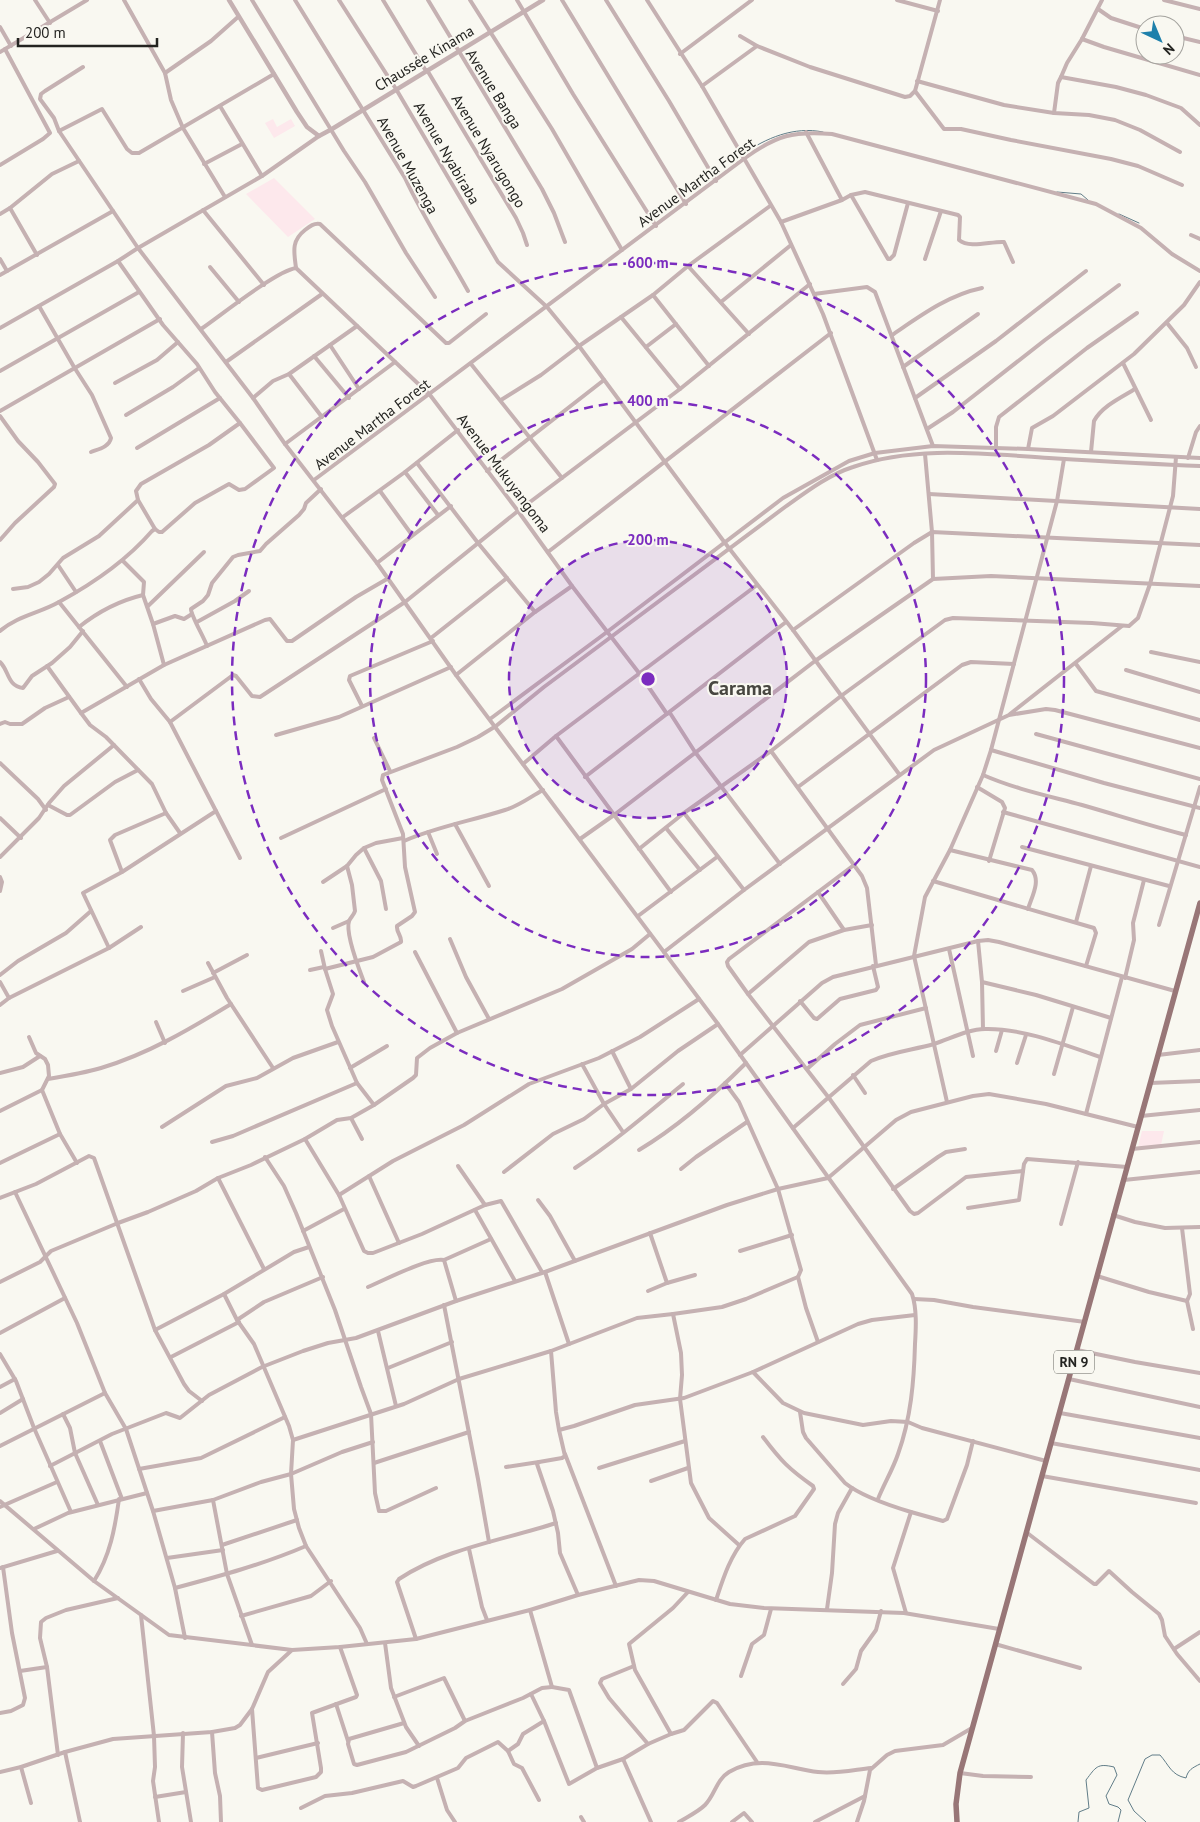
<svg xmlns="http://www.w3.org/2000/svg" width="1200" height="1822" font-family="'PT Sans',sans-serif">
<style>
.medical{fill:#fde8ec}
.lines{fill:none;stroke-linecap:round;stroke-linejoin:round}
.stream{stroke:#617d88;stroke-width:1}
.minor{stroke:#c5b1b2;stroke-width:4}
.tertiary{stroke:#c5b1b2;stroke-width:4.5}
.primary{stroke:#987677;stroke-width:5.5}
.ring{fill:none;stroke:#7b2cbf;stroke-width:2.5;stroke-dasharray:9 6}
.labels{text-anchor:middle;dominant-baseline:central;stroke-width:4;stroke-linejoin:round;paint-order:stroke}
.shield{fill:#f9f8f1;stroke:#64645f;stroke-width:1}
.shield-label{font-size:14px;font-weight:bold;fill:#242421}
.street-label{font-size:15px;fill:#242421;stroke:#f9f8f1}
.district-label{font-size:20px;font-weight:bold;fill:#474640;stroke:#f9f8f1}
.centre{fill:#7b2cbf;stroke:#f9f8f1;stroke-width:2.5}
.ring-label{font-size:15px;text-anchor:middle;font-weight:bold;fill:#7b2cbf;stroke:#f9f8f1;stroke-width:4;stroke-linejoin:round;paint-order:stroke}
</style>
<rect width="100%" height="100%" fill="#f9f8f1"/>
<!-- medical -->
<g class="medical">
<polygon points="273,119 277,127 291,119 295,126 274,138 265,123"/>
<polygon points="274,178 315,219 288,237 246,194"/>
<polygon points="1142,1131 1164,1131 1161,1145 1138,1147"/>
</g>
<g class="lines">
<!-- stream -->
<g class="stream">
<path d="M743,154c23,-16 51,-28 80,-22"/>
<polyline points="1057,192 1081,194 1088,200"/>
<polyline points="1119,214 1139,223"/>
<path d="M1078,1822l1,-10 10,-4 -3,-28c10,-13 11,-17 28,-13l3,8 -11,21 3,8 9,3 3,3 -3,12"/>
<path d="M1146,1822l-12,-11 -6,-11 17,-41 7,-4h8c9,10 11,20 26,23 2,-8 6,-10 14,-14"/>
</g>
<!-- minor -->
<g class="minor">
<polyline points="35,0 50,23"/>
<polyline points="124,0 165,73 171,100 183,128 225,197"/>
<polyline points="252,0 344,151 365,182 406,253 435,297"/>
<path d="M295,0l110,178c18,39 42,75 63,113"/>
<polyline points="339,0 396,89 498,262 547,307 579,346 725,543 793,630 899,774"/>
<polyline points="383,0 426,71"/>
<polyline points="428,0 542,189 554,213 565,242"/>
<polyline points="470,0 552,129 622,250"/>
<polyline points="517,0 573,94 656,226"/>
<polyline points="562,0 686,204"/>
<polyline points="606,0 669,101 716,181"/>
<polyline points="647,0 702,86 781,222 823,314 877,460"/>
<polyline points="897,0 938,11"/>
<polyline points="1164,0 1200,9"/>
<polyline points="1098,9 1111,18 1145,29"/>
<polyline points="0,27 11,46"/>
<polyline points="740,36 757,46 810,67 905,97 910,96 915,91 940,0"/>
<polyline points="1175,36 1200,42"/>
<polyline points="1082,39 1104,47 1200,75"/>
<polyline points="0,52 87,0"/>
<polyline points="680,54 752,0"/>
<path d="M83,67l-38,24 -4,3 -1,5 14,19 5,13 79,117 115,150 32,46 92,119 79,112 262,349 194,270c5,15 4,34 3,50 -1,37 -4,74 -17,110 -5,15 -14,30 -20,45"/>
<polyline points="427,70 516,218 523,233 527,245"/>
<polyline points="165,73 211,41 238,17"/>
<polyline points="1061,77 1116,87 1146,95 1181,108 1200,125"/>
<polyline points="917,81 1004,105 1054,113 1089,115 1115,120 1140,130 1180,152"/>
<polyline points="702,86 757,46"/>
<polyline points="915,91 944,129 961,129 1011,140 1111,159 1138,166 1182,185"/>
<polyline points="220,106 262,176"/>
<polyline points="1054,113 1058,83 1061,77 1067,63 1082,39 1102,0"/>
<polyline points="59,131 102,109 127,149 132,153 139,153 274,74"/>
<polyline points="806,132 842,200"/>
<polyline points="204,164 242,144"/>
<polyline points="0,165 43,139 50,133 5,49"/>
<polyline points="851,195 888,259 890,259 894,255 908,203"/>
<polyline points="10,208 52,174 79,161"/>
<polyline points="203,210 264,285"/>
<polyline points="0,214 10,208 37,255"/>
<path d="M781,222l61,-22 9,-5 14,-3 93,23 2,2 -1,23c11,9 32,1 45,2l9,20"/>
<polyline points="1191,235 1200,239"/>
<polyline points="0,259 7,271"/>
<polyline points="925,259 941,211"/>
<polyline points="118,261 163,325 197,364 215,392 240,423"/>
<polyline points="688,266 749,334"/>
<polyline points="210,267 239,302"/>
<polyline points="296,268 430,395 518,511 572,586 639,673 667,714"/>
<path d="M296,268c-2,-16 -5,-27 9,-38 5,-4 9,-7 15,-6l126,119h3l37,-29"/>
<polyline points="0,275 113,211"/>
<polyline points="814,294 867,287 875,292 933,446"/>
<polyline points="653,295 709,366"/>
<polyline points="721,302 791,245"/>
<path d="M39,306l35,61 18,28 19,43c-2,9 -12,11 -20,14"/>
<polyline points="621,317 680,389"/>
<polyline points="1167,323 1187,348 1196,367"/>
<polyline points="0,328 118,261 138,248 262,176 319,136"/>
<path d="M201,329c19,-13 75,-58 95,-61"/>
<path d="M892,335c28,-19 56,-40 90,-47"/>
<polyline points="330,345 359,389"/>
<polyline points="646,347 676,324"/>
<polyline points="314,356 349,398"/>
<polyline points="226,362 322,294"/>
<polyline points="1123,363 1151,420"/>
<polyline points="471,364 562,478"/>
<polyline points="903,367 978,314"/>
<polyline points="0,371 139,292"/>
<polyline points="289,374 322,417"/>
<polyline points="115,383 157,360 178,342"/>
<polyline points="253,398 273,381 289,374 357,326"/>
<polyline points="915,398 996,341 1086,271"/>
<polyline points="501,400 541,375 579,346 653,295 688,266 770,206"/>
<polyline points="0,411 160,319"/>
<polyline points="126,415 173,387 199,368"/>
<polyline points="0,416 18,441 38,462 55,484 54,487 15,523 0,540"/>
<polyline points="927,429 953,412 1045,340 1119,285"/>
<polyline points="285,444 395,362"/>
<polyline points="137,448 220,398"/>
<polyline points="996,449 996,427 999,417 1087,348 1137,313"/>
<polyline points="1028,449 1032,428 1053,416 1134,354 1184,305 1200,282"/>
<path d="M1091,452l3,-31c8,-15 28,-24 41,-32"/>
<polyline points="925,454 932,532 933,579"/>
<polyline points="1188,458 1196,432 1200,426"/>
<polyline points="417,463 478,543 535,612"/>
<polyline points="487,471 604,380"/>
<polyline points="405,472 438,515"/>
<path d="M314,480l431,-322c32,-23 48,-27 87,-24l264,70 45,24 31,26 28,17"/>
<polyline points="380,491 412,535"/>
<polyline points="929,494 1200,509"/>
<polyline points="138,500 155,529"/>
<polyline points="343,517 405,472 458,430"/>
<polyline points="548,552 831,333"/>
<polyline points="123,561 144,582 143,595 153,624 164,665"/>
<polyline points="377,563 451,506"/>
<polyline points="58,565 76,592"/>
<polyline points="59,602 127,687"/>
<polyline points="148,606 204,552"/>
<polyline points="197,622 235,601 249,591"/>
<polyline points="153,624 175,616 184,619 192,614"/>
<path d="M79,627c20,-16 39,-26 64,-32"/>
<polyline points="793,630 914,543 932,532 1200,545"/>
<path d="M0,631c17,-15 40,-18 59,-29 35,-19 67,-41 93,-71l3,-2 4,3h3l33,-29 34,-19 10,6 6,-1 29,-21 -34,-45 -31,22 -68,39 -5,7 2,9 -39,36 -36,22 -14,16 -10,8 -11,5 -15,2"/>
<polyline points="431,638 507,578"/>
<path d="M207,646c-3,-9 -16,-30 -16,-37l12,-8 5,-6 4,-12 21,-26 5,-2 22,-4 6,-7 33,-29 5,-6 2,-6 15,-14"/>
<polyline points="1151,652 1200,662"/>
<path d="M0,662c9,8 7,24 23,26l9,-12 20,-13 18,-16 13,-16"/>
<polyline points="1076,664 1096,691 1200,720"/>
<polyline points="47,666 81,713"/>
<polyline points="1126,670 1200,692"/>
<polyline points="456,675 535,612 572,586"/>
<polyline points="362,706 349,680 350,676 433,641"/>
<polyline points="670,713 695,752 780,864"/>
<polyline points="1010,714 1122,626"/>
<polyline points="490,719 607,632 783,498 849,461 875,453 933,446 1028,449 1200,458"/>
<polyline points="170,722 233,675 236,676 252,696 260,697 405,602 518,511 680,389 810,284"/>
<polyline points="0,724 5,722 10,724 22,724 45,708 69,697"/>
<polyline points="1036,734 1200,779"/>
<polyline points="276,735 339,717 451,667"/>
<polyline points="556,736 671,892"/>
<polyline points="374,738 390,771"/>
<polyline points="991,750 1104,783 1200,808"/>
<polyline points="771,751 862,876 867,888 876,965"/>
<polyline points="0,763 38,799 46,810"/>
<polyline points="523,764 556,736 757,585"/>
<path d="M983,775c32,14 66,21 99,30 35,10 69,21 104,30"/>
<polyline points="585,777 786,622"/>
<polyline points="798,787 962,665 971,662 1014,664"/>
<polyline points="977,787 1002,802 1005,808 989,861"/>
<polyline points="48,805 67,815 70,815 115,782 138,770"/>
<polyline points="216,811 240,858"/>
<polyline points="1003,812 1200,867"/>
<polyline points="684,813 744,890"/>
<polyline points="0,818 21,838"/>
<polyline points="455,824 489,886"/>
<polyline points="666,828 700,870"/>
<polyline points="428,832 437,854"/>
<polyline points="180,833 166,813 152,784 106,737 90,725 81,713 164,665 265,620 270,619 287,641 292,641 356,597 387,579"/>
<polyline points="281,838 386,789"/>
<polyline points="580,839 614,815 815,661 933,579 991,576 1200,586"/>
<path d="M404,841c32,-14 67,-20 101,-31 14,-4 25,-13 38,-20"/>
<polyline points="1022,847 1169,886"/>
<polyline points="364,848 381,881 386,909"/>
<polyline points="639,849 684,813 771,751 841,696 945,620 953,618 1092,623 1129,626 1138,618 1150,584 1173,496 1176,457"/>
<path d="M950,850l82,20c9,11 0,26 -4,39"/>
<polyline points="0,857 39,818 49,803 64,786 114,745"/>
<polyline points="854,865 729,959 727,962 728,966 748,994 829,1098 910,1211 914,1214 918,1213 966,1177 1023,1171"/>
<path d="M347,866l5,19 3,26c-1,4 -5,7 -6,10 -4,13 10,48 15,61"/>
<polyline points="122,872 110,840 115,835 166,813"/>
<polyline points="0,877 2,882 0,891"/>
<polyline points="933,881 1094,928 1096,933 1086,966"/>
<polyline points="323,882 347,866 356,855 364,848 376,843 403,838"/>
<polyline points="818,892 844,930"/>
<polyline points="638,916 717,857"/>
<polyline points="1076,922 1091,866"/>
<polyline points="1159,925 1200,787"/>
<polyline points="333,928 349,921"/>
<polyline points="450,939 466,977 489,1019"/>
<polyline points="978,941 982,982 983,1029"/>
<polyline points="109,948 83,893 122,872 216,811 170,722 151,699 139,679"/>
<polyline points="949,949 973,1056"/>
<polyline points="321,951 325,969"/>
<polyline points="415,952 457,1033"/>
<polyline points="664,952 744,890 934,750 1009,715 1046,709 1055,710 1200,748"/>
<polyline points="208,963 227,998 273,1068"/>
<polyline points="310,970 324,967"/>
<polyline points="213,973 247,955"/>
<polyline points="0,975 18,961 66,933 91,911"/>
<polyline points="1125,978 1134,940 1133,923 1144,880"/>
<polyline points="0,982 9,998"/>
<polyline points="982,982 1036,995 1111,1018"/>
<polyline points="183,991 215,977"/>
<polyline points="748,994 809,942 844,930 872,925"/>
<polyline points="800,1001 814,1018 817,1019 840,999 876,990 878,987 873,966"/>
<polyline points="0,1005 9,998 109,948 141,927"/>
<polyline points="156,1022 165,1043"/>
<polyline points="29,1037 36,1053 45,1059 48,1065 49,1076 42,1090 60,1134 77,1163"/>
<polyline points="612,1051 631,1089"/>
<polyline points="996,1051 1002,1030"/>
<polyline points="740,1055 822,983 833,977 978,941 988,940 999,942 1175,991"/>
<polyline points="1158,1055 1200,1050"/>
<polyline points="1017,1063 1026,1035"/>
<polyline points="582,1064 604,1104 623,1132"/>
<polyline points="350,1068 387,1046"/>
<polyline points="807,1069 835,1044 860,1025 926,1008"/>
<polyline points="0,1073 23,1067 40,1056"/>
<polyline points="1054,1074 1073,1007"/>
<polyline points="853,1075 865,1093"/>
<path d="M48,1079c18,-3 36,-6 53,-11 47,-14 89,-39 130,-64"/>
<polyline points="725,1083 739,1102 778,1189 801,1270 798,1277 793,1279 746,1299 722,1307 673,1314 681,1353 682,1375 680,1399 691,1483 709,1518 739,1545"/>
<polyline points="1150,1083 1200,1081"/>
<polyline points="947,1102 914,956 925,897 950,850 983,775 991,750 1057,501 1064,459"/>
<path d="M374,1105l-17,-22 -25,-57 -5,-16 6,-16 -8,-25 48,-12 28,-15c1,-6 -5,-10 -4,-16l15,-10 3,-4 -10,-45 -2,-33 -21,-54 1,-5 74,-28 21,-10 18,-11 48,-39 241,-180c21,-15 43,-32 68,-40 62,-22 132,-13 196,-9 50,3 101,6 151,8"/>
<polyline points="0,1111 42,1090"/>
<polyline points="1086,1114 1122,977"/>
<polyline points="1141,1116 1200,1110"/>
<polyline points="351,1118 362,1139"/>
<polyline points="162,1127 226,1086 257,1078 293,1058 338,1042"/>
<path d="M793,1128l78,-67c20,-9 42,-11 63,-17 16,-5 34,-15 51,-15 37,-1 80,16 115,28"/>
<polyline points="305,1139 339,1195 364,1251 368,1253 373,1253 422,1234 485,1205 501,1201 542,1272"/>
<polyline points="212,1142 233,1136 357,1083"/>
<polyline points="1132,1149 1200,1142"/>
<path d="M639,1150c40,-24 74,-54 107,-87"/>
<polyline points="265,1157 284,1186 296,1213 335,1310 361,1387 371,1414 375,1493 379,1511 386,1511 436,1488"/>
<polyline points="0,1163 60,1134"/>
<polyline points="458,1166 485,1205"/>
<path d="M575,1168c38,-25 73,-55 108,-84"/>
<polyline points="681,1169 696,1157 747,1122"/>
<polyline points="504,1172 553,1134 584,1119 604,1104 631,1089 678,1051 718,1024"/>
<polyline points="369,1176 399,1243"/>
<polyline points="218,1178 264,1269"/>
<polyline points="1124,1180 1200,1172"/>
<polyline points="893,1189 938,1157 946,1152 965,1149"/>
<polyline points="15,1192 77,1323 105,1393 126,1429 153,1511 175,1588 185,1638"/>
<polyline points="339,1195 393,1161 464,1125 529,1084 599,1058 640,1037 699,999"/>
<polyline points="0,1198 36,1184 89,1156 94,1158 155,1330 184,1384 189,1391 202,1401"/>
<polyline points="538,1200 550,1216 575,1261"/>
<polyline points="968,1208 1019,1200 1024,1164 1027,1159 1127,1167"/>
<polyline points="475,1210 515,1281"/>
<polyline points="1113,1215 1135,1222 1165,1228 1200,1227"/>
<polyline points="1061,1224 1078,1162"/>
<polyline points="1182,1228 1190,1294 1187,1301 1193,1329"/>
<polyline points="303,1231 344,1209"/>
<polyline points="650,1233 667,1283"/>
<polyline points="740,1251 792,1235"/>
<polyline points="444,1260 456,1301"/>
<polyline points="545,1272 569,1344"/>
<polyline points="1097,1276 1149,1292 1187,1301"/>
<polyline points="798,1277 806,1308 818,1342"/>
<polyline points="0,1282 40,1262 51,1251 118,1223 148,1212 196,1191 218,1178 251,1165 305,1139 337,1120 351,1118 374,1105 413,1078 416,1075 417,1058 430,1048 457,1033 562,989 632,949 650,934"/>
<path d="M368,1287c17,-7 60,-30 76,-27l47,-21"/>
<polyline points="648,1291 667,1283 695,1275"/>
<polyline points="224,1294 237,1320 254,1344 289,1426 293,1440 291,1474 294,1509 299,1528 306,1546 360,1628 367,1644"/>
<polyline points="914,1299 934,1300 973,1307 1085,1322"/>
<polyline points="444,1305 478,1479 489,1542"/>
<polyline points="237,1320 264,1302 323,1277"/>
<polyline points="155,1330 224,1294 294,1252 309,1247"/>
<polyline points="378,1331 396,1406"/>
<polyline points="0,1333 65,1298"/>
<polyline points="1077,1350 1135,1362 1200,1373"/>
<polyline points="551,1351 556,1412 559,1430"/>
<polyline points="0,1354 16,1381 34,1428 71,1512"/>
<polyline points="171,1357 239,1322"/>
<polyline points="388,1368 452,1342"/>
<polyline points="753,1372 783,1403 804,1413 863,1425 891,1421 908,1422 922,1428 1046,1461"/>
<polyline points="1069,1379 1200,1407"/>
<polyline points="0,1387 15,1379"/>
<path d="M800,1412l3,20 3,6 39,45c16,13 46,23 66,29l-18,56 13,45"/>
<polyline points="0,1413 23,1399"/>
<polyline points="1060,1413 1200,1438"/>
<polyline points="63,1414 70,1428 75,1453 98,1505"/>
<polyline points="293,1440 404,1404 459,1379 551,1351 637,1318 673,1314"/>
<polyline points="100,1441 122,1499"/>
<polyline points="1051,1443 1200,1470"/>
<polyline points="0,1446 105,1393"/>
<polyline points="565,1454 616,1586"/>
<polyline points="374,1463 469,1432"/>
<polyline points="50,1466 112,1434 166,1413 180,1418 209,1395 262,1367 303,1351 328,1343 356,1338 456,1301 545,1272 727,1205 778,1189 828,1178 896,1120 911,1112 973,1096 989,1094 1046,1104 1138,1127"/>
<polyline points="506,1467 539,1462"/>
<polyline points="599,1468 685,1441"/>
<polyline points="139,1469 201,1458 285,1417"/>
<polyline points="1042,1476 1196,1503"/>
<polyline points="651,1481 688,1468"/>
<polyline points="213,1500 227,1574 252,1645"/>
<polyline points="0,1501 94,1581 169,1635 292,1650"/>
<polyline points="0,1507 57,1482"/>
<polyline points="153,1511 213,1500 261,1482 291,1474 342,1452 373,1442"/>
<polyline points="911,1512 943,1521 947,1519 967,1465 973,1441"/>
<polyline points="34,1529 68,1513 147,1493"/>
<polyline points="1026,1532 1094,1584 1096,1584 1109,1571 1132,1592 1159,1614 1162,1620 1165,1636 1177,1654 1200,1681"/>
<polyline points="222,1545 297,1520"/>
<polyline points="469,1549 482,1607 487,1620"/>
<polyline points="167,1558 223,1550"/>
<polyline points="0,1568 57,1551"/>
<path d="M94,1581c16,-25 21,-53 25,-82"/>
<path d="M175,1588c45,-12 89,-24 131,-42"/>
<polyline points="578,1595 560,1553 558,1533 553,1511 537,1464 539,1462 562,1458 565,1456 559,1430 574,1426 635,1405 684,1398 753,1372 858,1324 872,1320 915,1315"/>
<path d="M716,1600c7,-21 14,-44 29,-61l50,-23 19,-27 -1,-3c-24,-17 -32,-25 -50,-49"/>
<polyline points="827,1609 832,1573 835,1524 838,1513 852,1488"/>
<polyline points="141,1615 154,1736 155,1767 153,1781 159,1822"/>
<polyline points="241,1616 311,1596 331,1581"/>
<path d="M416,1639l-19,-57 2,-3c47,-31 105,-39 157,-56"/>
<polyline points="385,1643 391,1688 406,1727 419,1746"/>
<polyline points="995,1644 1080,1668"/>
<polyline points="1174,1649 1200,1632"/>
<polyline points="634,1666 602,1679 600,1683 609,1698 648,1744 671,1734 684,1730 713,1701 717,1703 757,1762"/>
<polyline points="20,1671 47,1667"/>
<polyline points="741,1676 752,1644 764,1635 771,1609"/>
<polyline points="843,1684 856,1669 861,1651 876,1630 881,1611"/>
<polyline points="552,1687 569,1690 597,1768 623,1759 651,1822"/>
<polyline points="394,1697 444,1678 465,1721"/>
<polyline points="336,1704 348,1741"/>
<polyline points="252,1709 258,1788 262,1790 316,1777 321,1772 321,1768 312,1713 356,1697 357,1695 340,1647"/>
<polyline points="0,1713 11,1711 23,1705 25,1698 12,1633 3,1567"/>
<polyline points="544,1721 569,1784 597,1768"/>
<polyline points="404,1723 349,1739 348,1744 354,1764 357,1765 406,1752 455,1728 465,1721 523,1698 542,1688 552,1687 530,1610"/>
<polyline points="212,1732 215,1773 220,1796 221,1822"/>
<polyline points="183,1733 182,1767 191,1822"/>
<polyline points="671,1734 635,1670 629,1644 673,1608 688,1592"/>
<polyline points="508,1751 514,1764 522,1768 539,1800"/>
<polyline points="65,1752 80,1822"/>
<polyline points="58,1755 47,1667 40,1638 41,1622 46,1618 66,1610 118,1598"/>
<polyline points="256,1758 318,1743"/>
<polyline points="623,1759 648,1744"/>
<polyline points="21,1767 31,1803"/>
<polyline points="0,1772 21,1767 65,1752 113,1739 212,1732 235,1728 240,1725 252,1709 268,1672 292,1650 340,1647 416,1639 530,1610 578,1595 639,1580 654,1581 730,1604 764,1608 904,1613 999,1629"/>
<polyline points="960,1773 983,1776 1031,1777"/>
<polyline points="437,1778 447,1810 455,1822"/>
<polyline points="155,1797 186,1792"/>
<polyline points="301,1808 325,1796 352,1793 403,1781 413,1787 416,1786 458,1768 466,1758 498,1742 508,1751 518,1744 523,1734 544,1721 531,1694"/>
<polyline points="581,1817 584,1822"/>
<path d="M679,1822c8,-5 19,-10 26,-17 10,-10 11,-25 24,-33 31,-18 57,-4 89,0 18,2 35,-2 53,-4"/>
<polyline points="732,1822 744,1813 752,1822"/>
<polyline points="815,1822 865,1796"/>
<polyline points="857,1822 864,1801 870,1770 887,1755 895,1751 943,1745 972,1728"/>
</g>
<!-- tertiary -->
<polyline class="tertiary" points="229,0 297,112 307,127 319,136 332,129 543,0"/>
<!-- primary -->
<polyline class="primary" points="957,1822 956,1804 960,1773 1200,903"/>
</g>
<!-- distance rings -->
<circle cx="648" cy="679" r="139" fill="#7b2cbf" fill-opacity=".12"/>
<g class="ring">
<circle cx="648" cy="679" r="139"/>
<circle cx="648" cy="679" r="278"/>
<circle cx="648" cy="679" r="416"/>
</g>
<g class="labels">
<!-- shield labels -->
<rect class="shield" x="1054" y="1350.5" width="40" height="23" rx="4"/>
<g class="shield-label">
<text x="1074" y="1362">RN 9</text>
</g>
<!-- street labels -->
<g class="street-label">
<text transform="translate(424 58) rotate(-31)">Chaussée Kinama</text>
<text transform="translate(494 89) rotate(58)">Avenue Banga</text>
<text transform="translate(489 151) rotate(59)">Avenue Nyarugongo</text>
<text transform="translate(447 153) rotate(60)">Avenue Nyabiraba</text>
<text transform="translate(408 165) rotate(61)">Avenue Muzenga</text>
<text transform="translate(696 182) rotate(-36)">Avenue Martha Forest</text>
<text transform="translate(372 424) rotate(-37)">Avenue Martha Forest</text>
<text transform="translate(504 473) rotate(53)">Avenue Mukuyangoma</text>
</g>
<!-- district labels -->
<g class="district-label">
<text x="740" y="688">Carama</text>
</g>
</g>
<circle cx="648" cy="679" r="8" class="centre"/>
<g class="ring-label">
<text x="648" y="268">600 m</text>
<text x="648" y="406">400 m</text>
<text x="648" y="545">200 m</text>
</g>
<!-- north arrow -->
<g transform="translate(1160 40) rotate(136)"><circle r="24" fill="#f9f8f1" stroke="#a4a39e"/>
<path d="M0-4L9 19L0 12L-9 19Z" fill="#1e80ab"/>
<text y="-8" font-size="14" font-weight="bold" text-anchor="middle" fill="#242421">N</text>
</g>
<!-- scale -->
<path d="M18 38v8h139v-8" fill="none" stroke="#242421" stroke-width="2.5"/>
<text x="25" y="38" font-size="15" fill="#242421" stroke="#f9f8f1" stroke-width="4" paint-order="stroke">200 m</text>
</svg>
